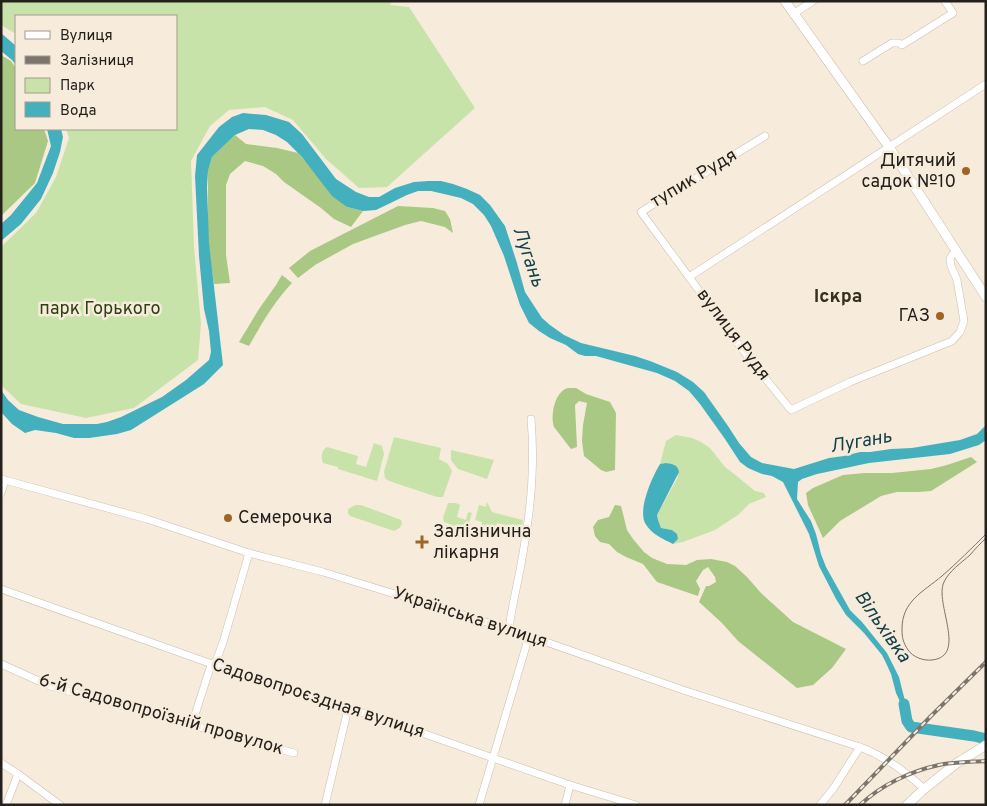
<svg xmlns="http://www.w3.org/2000/svg" width="987" height="806" font-family="Overpass,sans-serif">
<style>
.green{fill:#c8e3aa}
.forest{fill:#a8c883}
.water{fill:#44b0be}
.lines{fill:none;stroke-linecap:round;stroke-linejoin:round}
.river{stroke:#44b0be;stroke-width:11}
.minor-casing{stroke:#c9beb0;stroke-width:8}
.tertiary-casing{stroke:#c9beb0;stroke-width:10}
.minor{stroke:#fff;stroke-width:7}
.tertiary{stroke:#fff;stroke-width:9}
.tram{stroke:#7c756c;stroke-width:1}
.rail-casing{stroke:#7c756c;stroke-width:4}
.rail{stroke:#f7ebdc;stroke-width:2;stroke-dasharray:5.5;stroke-linecap:butt}
.poi-dot{fill:#a06426;stroke:#f7ebdc;stroke-width:2}
.labels{text-anchor:middle;dominant-baseline:central;stroke-width:5;stroke-linejoin:round;paint-order:stroke}
.poi-label{font-size:18px;fill:#24201b;stroke:#f7ebdc;text-anchor:end}
.street-label{font-size:18px;fill:#24201b;stroke:#f7ebdc}
.park-label{font-size:18px;fill:#2d4110;stroke:#f7ebdc}
.water-label{font-size:19px;font-style:italic;fill:#124249;stroke:#f7ebdc}
.neighbourhood-label{font-size:19px;font-weight:bold;fill:#372e22;stroke:#f7ebdc}
</style>
<rect width="100%" height="100%" fill="#f7ebdc"/>
<!-- green -->
<g class="green">
<polygon points="1,1 392,1 390,5 409,7 475,108 387,187 359,188 326,159 293,120 265,107 229,110 210,126 191,161 194,247 201,324 198,360 134,408 86,418 21,404 3,387 1,383 1,247 36,213 56,177 69,138 66,129 176,129 176,16 16,16 16,34 1,25"/>
<polygon points="676,435 692,438 701,442 710,448 725,467 733,473 755,491 764,493 766,497 749,504 738,515 715,530 683,542 673,544 678,539 672,530 661,528 658,520 657,515 678,477 666,463 660,464 666,441"/>
<polygon points="394,437 441,448 439,459 448,464 452,471 443,497 437,497 389,481 385,478 384,472"/>
<path d="M374,443l8,3 2,8 -7,27 -39,-12v-2l-15,-4c-2,-6 -2,-12 4,-16l31,9 -2,8 10,3z"/>
<polygon points="451,450 494,460 487,479 458,469 451,460"/>
<polygon points="487,502 492,512 523,520 520,537 516,535 513,527 497,523 493,539 476,533 473,528 473,526 481,528 482,522 475,520 479,505 486,507"/>
<polygon points="448,503 456,503 460,505 457,517 466,520 468,512 472,513 467,529 462,529 444,522 443,518"/>
<path d="M355,505h6l40,15c3,5 -2,9 -7,11l-44,-15 -2,-3v-4z"/>
</g>
<!-- forest -->
<g class="forest">
<polygon points="1,55 11,61 16,68 16,129 44,129 48,141 35,183 1,216"/>
<polygon points="235,135 246,144 277,148 298,153 347,207 363,211 351,227 334,219 321,208 284,182 276,174 263,166 245,161 230,174 226,185 226,255 230,283 214,284 208,243 208,171 212,157"/>
<polygon points="398,206 433,208 445,211 450,219 453,233 445,227 421,221 405,225 353,244 315,265 298,278 289,268 310,251"/>
<path d="M282,275l10,8c-18,19 -30,40 -43,63l-10,-4 20,-33 17,-24z"/>
<path d="M568,388h8l10,6 24,8 6,11 -1,57 -9,2 -5,-2 -17,-14 -2,-15 1,-16 4,-22 -8,-2 -4,4 2,42 -6,2 -17,-22c-4,-12 1,-36 14,-39z"/>
<polygon points="971,457 977,462 931,491 918,492 897,492 881,496 840,521 823,538 808,505 806,493 813,488 843,475 865,473 892,473 931,469 947,465"/>
<polygon points="615,505 621,506 627,530 633,539 644,552 652,558 667,564 686,565 697,560 711,559 727,562 735,566 747,577 761,593 793,622 846,649 832,668 813,685 797,688 738,641 722,623 699,602 706,586 709,586 716,582 715,577 708,567 703,570 696,581 700,589 698,596 657,582 643,564 626,557 617,552 609,544 600,542 595,536 593,527 598,520 609,517"/>
</g>
<!-- water -->
<g class="water">
<polygon points="1,33 16,46 16,65 12,60 1,51"/>
<polygon points="243,113 266,115 289,122 302,134 336,179 356,192 369,197 379,197 395,188 414,182 428,181 441,181 453,184 467,189 480,195 490,205 505,226 517,263 525,292 542,318 550,325 564,335 581,343 635,356 650,361 677,372 693,382 704,392 728,426 739,443 751,457 762,463 794,469 829,458 844,456 860,452 870,452 891,449 912,448 960,440 977,434 986,425 986,440 979,445 950,454 869,463 817,474 802,479 798,482 797,499 811,521 816,534 821,554 826,567 850,610 862,622 887,653 899,677 909,717 904,717 903,708 896,693 891,674 886,663 882,655 864,633 846,615 836,599 819,566 809,534 783,482 772,476 762,474 748,468 740,462 725,439 700,404 689,391 675,381 657,373 596,356 585,356 578,354 566,345 550,338 539,331 529,323 520,305 504,256 491,226 484,215 473,204 461,198 444,194 431,191 418,191 407,195 376,210 363,211 347,207 332,196 302,157 287,142 276,135 263,130 249,129 235,135 212,157 208,171 207,187 209,243 223,365 204,384 131,430 117,434 89,438 74,438 56,433 35,430 25,433 12,424 1,412 1,390 8,400 19,410 38,417 63,424 97,424 107,422 121,417 162,397 186,380 209,360 211,352 209,331 204,309 199,256 195,176 197,155 219,127 232,117"/>
<polygon points="47,129 61,129 63,137 60,152 53,173 41,199 21,224 1,241 1,224 11,215 37,183 51,146"/>
<path d="M666,463c7,1 12,2 13,9l-22,43 1,5 3,8 11,2 5,4 1,5 -5,5c-10,-5 -22,-10 -28,-21 -7,-14 7,-46 15,-59z"/>
</g>
<g class="lines">
<!-- river -->
<polyline class="river" points="904,704 907,721 911,727 974,736 986,739"/>
<defs>
<g id="minor">
<polyline points="793,14 813,1"/>
<polyline points="863,61 892,43 899,43 902,45 953,13 945,1"/>
<polyline points="956,252 952,255 950,259 951,266 957,280 964,321 960,332 952,341 850,382 791,410 748,357 689,277 986,84"/>
<polyline points="689,277 641,212 765,136"/>
<path d="M1,479l146,40 102,34 74,19 186,57 174,61 177,57c24,9 45,24 64,42"/>
<polyline points="1,493 5,480"/>
<polyline points="1,589 212,664 385,720 570,785 636,805"/>
<path d="M509,629c3,-25 10,-50 14,-76 8,-44 12,-89 8,-134"/>
<polyline points="1,664 50,686 294,753"/>
<polyline points="192,724 210,668 217,659 224,639 249,553"/>
<polyline points="1,763 18,774 60,805"/>
<polyline points="6,805 18,774"/>
<polyline points="325,805 348,709"/>
<polyline points="479,805 529,636"/>
<polyline points="565,805 570,785"/>
<polyline points="820,805 833,789 860,747"/>
</g>
<g id="tertiary">
<polyline points="785,1 889,147 986,297"/>
<polyline points="907,805 924,789 957,763 986,745"/>
</g>
</defs>
<!-- minor casing -->
<use href="#minor" class="minor-casing"/>
<!-- tertiary casing -->
<use href="#tertiary" class="tertiary-casing"/>
<!-- minor -->
<use href="#minor" class="minor"/>
<!-- tertiary -->
<use href="#tertiary" class="tertiary"/>
<!-- tram -->
<path class="tram" d="M986,534c-14,14 -29,29 -44,42 -19,16 -40,25 -40,53 0,9 1,13 6,21 5,7 15,11 24,10 36,-4 2,-57 12,-78 5,-11 17,-19 26,-27 5,-6 10,-11 16,-17"/>
<defs>
<g id="rail">
<polyline points="845,805 931,716 986,662"/>
<path d="M860,805c21,-20 51,-34 79,-40 15,-3 31,-3 47,-4"/>
</g>
</defs>
<!-- rail casing -->
<use href="#rail" class="rail-casing"/>
<!-- rail -->
<use href="#rail" class="rail"/>
</g>
<!-- markers -->
<g class="poi-dot">
<circle cx="966" cy="171" r="5"/>
<circle cx="940" cy="316" r="5"/>
<circle cx="228" cy="518" r="5"/>
<path d="M419.5 534.5h5v5h5v5h-5v5h-5v-5h-5v-5h5z"/>
</g>
<g class="labels">
<!-- poi labels -->
<g class="poi-label">
<text x="956" y="161">Дитячий<tspan x="956" dy="21">садок №10</tspan></text>
<text x="930" y="316">ГАЗ</text>
<text x="238" y="518" text-anchor="start">Семерочка</text>
<text x="433" y="532" text-anchor="start">Залізнична<tspan x="433" dy="21">лікарня</tspan></text>
</g>
<!-- street labels -->
<g class="street-label">
<text transform="translate(694 179) rotate(-31)">тупик Рудя</text>
<text transform="translate(733 335) rotate(53)">вулиця Рудя</text>
<text transform="translate(470 618) rotate(18)">Українська вулиця</text>
<text transform="translate(318 699) rotate(18)">Садовопроєздная вулиця</text>
<text transform="translate(161 715) rotate(16)">6-й Садовопроїзній провулок</text>
</g>
<!-- park labels -->
<g class="park-label">
<text x="100" y="309">парк Горького</text>
</g>
<!-- water labels -->
<g class="water-label">
<text transform="translate(528 257) rotate(71)">Лугань</text>
<text transform="translate(861 442) rotate(-10)">Лугань</text>
<text transform="translate(882 627) rotate(55)">Вільхівка</text>
</g>
<!-- neighbourhood labels -->
<g class="neighbourhood-label">
<text x="838" y="297">Іскра</text>
</g>
</g>
<!-- border -->
<rect width="987" height="806" fill="none" stroke="#24201b" stroke-width="5"/>
<!-- legend -->
<rect x="15" y="15" width="162" height="115" fill="#f7ebdc" stroke="#a39a8f"/>
<rect x="25" y="31" width="25" height="8" fill="#ffffff" stroke="#a39a8f"/>
<text x="60" y="40" font-size="15" fill="#24201b">Вулиця</text>
<rect x="25" y="56" width="25" height="8" fill="#7c756c" stroke="#a39a8f"/>
<text x="60" y="65" font-size="15" fill="#24201b">Залізниця</text>
<rect x="25" y="78" width="25" height="15" fill="#c8e3aa" stroke="#a39a8f"/>
<text x="60" y="90" font-size="15" fill="#24201b">Парк</text>
<rect x="25" y="102" width="25" height="15" fill="#44b0be" stroke="#a39a8f"/>
<text x="60" y="115" font-size="15" fill="#24201b">Вода</text>
</svg>
